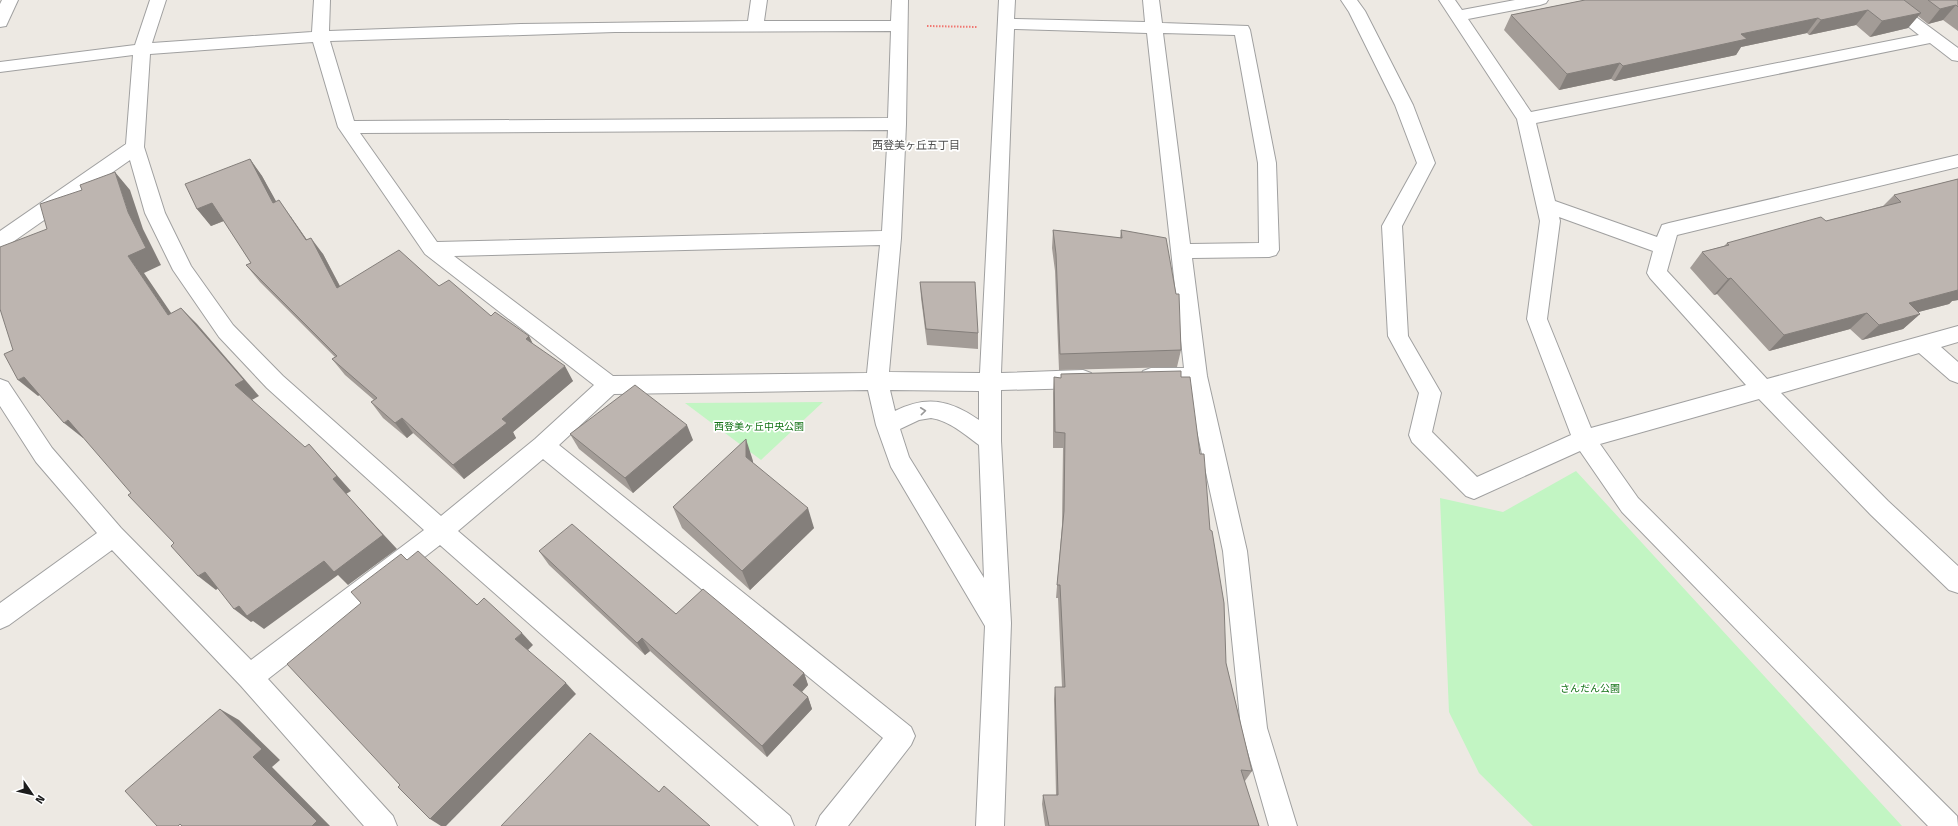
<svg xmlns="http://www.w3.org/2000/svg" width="1958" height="826" font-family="'Fira Sans','Noto Sans JP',sans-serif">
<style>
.park{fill:#c2f5c3}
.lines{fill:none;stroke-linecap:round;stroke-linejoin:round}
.minor-casing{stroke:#a0a0a0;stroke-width:2}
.path{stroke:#f07771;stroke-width:2;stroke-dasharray:1.5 1.5;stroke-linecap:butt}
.minor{fill:#fff;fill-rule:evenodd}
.wall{fill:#a39c97}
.shaded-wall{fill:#847f7b}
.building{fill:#bdb5b0;stroke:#847f7b}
.oneway{stroke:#999}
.labels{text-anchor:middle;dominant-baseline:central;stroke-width:3.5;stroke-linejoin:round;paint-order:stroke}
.park-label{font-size:10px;fill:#127215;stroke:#fff}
.neighbourhood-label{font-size:11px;fill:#4f4f4f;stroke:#fff}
</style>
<rect width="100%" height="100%" fill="#ede9e3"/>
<!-- park -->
<g class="park">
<polygon points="823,402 761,460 685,403"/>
<polygon points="1576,471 1902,826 1533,826 1479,773 1449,712 1440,498 1503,512"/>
</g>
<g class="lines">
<defs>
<g id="minor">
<polygon points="2,0 18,0 6,26 0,27 0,4"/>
<path d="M150,0h16l-14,43 160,-11 2,-32h16l-1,31 192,-7 227,-3 3,-21h16l-3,21h127l1,-21h16l-2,124 -5,114 -12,134 91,1 19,-373h16l-1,19 131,3 -2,-22h16l3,23 86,3 2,4 26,133 3,87 -3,5 -7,2 -77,1 15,118 40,175 20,177 30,98h-28l-28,-98 -18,-177 -36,-166 -36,1 -8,-3 -3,-6 3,-6 8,-3h33l-37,-335 -133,-4 -13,344 82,-3 8,3 3,6 -3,6 -8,3 -82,2v51l10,182 -7,203h-28l9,-200 -94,-159 -15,-42 -8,-35 -254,4 -55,51 352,282 4,9 -4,9 -63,81h-32l4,-10 63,-78 -340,-279 -85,72 332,285 4,10h-35l-319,-281 -172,134 125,137 4,10h-33l-123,-140 -129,-136 -103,75 -9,4v-26l97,-70 -61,-71 -36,-56v-27l8,3 44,66 69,80 130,132 173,-130 -157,-142 -48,-51 -46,-67 -28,-57 -15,-53 -123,86 -7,2v-17l126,-87 7,-89 -133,17v-10l135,-17zM891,31l-3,87 -534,3 -24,-80 285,-9zM1163,33l72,2 23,128 1,80 -69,1zM313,42l25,85 87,127 169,131 -59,54 -94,77 -158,-140 -50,-51 -42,-59 -26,-53 -21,-66 6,-93zM888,130l-6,101 -445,11 -77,-109zM880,245l-13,128 -254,3 -159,-120zM890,390l89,1v29c-29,-20 -52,-25 -84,-9zM931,418c19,3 33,16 48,27l5,133 -75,-121 -9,-28 19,-9z"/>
<path d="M1341,0h16l8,11 48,94 22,58 -33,63 6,110 33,57 -9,39 45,45 94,-42 -44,-116 13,-98 -23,-102 -78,-119h16l7,10 53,-10h33l-2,3 -6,2 -72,14 63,93 388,-77 -44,-35h18l65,48v13l-6,-1 -22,-17 -394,80 19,78 102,36 5,-12 7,-2 289,-68v12l-281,68 -10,36 100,108 191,-53v16l-17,5 17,15v21l-8,-3 -31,-27 -138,40 107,108 70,65v27l-9,-3 -78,-75 -112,-116 -159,45 38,54 319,318 1,10h-30l-306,-314 -42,-61 -106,48 -8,-3 -54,-54 -3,-7 10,-42 -31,-57 -6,-110 35,-63 -22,-58 -46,-93zM1559,217l94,34 -6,22 3,5 96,107 -155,43 -44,-109 13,-98z"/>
</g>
</defs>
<!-- minor casing -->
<use href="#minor" class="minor-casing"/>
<!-- path -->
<polyline class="path" points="927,26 978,27"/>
<!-- minor -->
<use href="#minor" class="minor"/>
</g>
<!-- wall -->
<g class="wall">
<polygon points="1585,0 1958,0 1958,31 1943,20 1928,24 1918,16 1908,28 1870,37 1856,25 1809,35 1807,33 1741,47 1736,55 1614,81 1611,79 1559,90 1504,30 1511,15"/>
<polygon points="250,159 262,176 276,202 291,217 307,240 323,254 340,286 439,286 491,316 529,336 532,343 573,381 513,432 516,438 464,479 413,433 407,438 383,418 371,402 374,400 345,375 332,359 335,357 260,282 246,265 251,263 224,221 211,226 197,209"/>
<polygon points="1958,179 1958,300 1952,301 1949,304 1918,312 1920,314 1903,329 1862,340 1850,329 1769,351 1717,294 1714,295 1690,268 1702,252 1724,246 1727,243 1826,221 1883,206 1894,195"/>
<polygon points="1053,230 1120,238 1121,230 1181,350 1177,367 1059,370 1055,271 1052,248"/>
<polygon points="920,282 978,333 978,349 927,345 921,298"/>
<polygon points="1061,374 1181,377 1200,454 1210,530 1226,663 1252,771 1245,781 1244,781 1259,826 1045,826 1042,804 1043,795 1056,795 1054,699 1055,687 1062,687 1058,598 1056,598 1062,525 1063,448 1053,448 1053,393 1054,377 1061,378"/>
<polygon points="570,434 693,440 633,493 579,449"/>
<polygon points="753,461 753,463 814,528 750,590 682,528 673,507"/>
<polygon points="539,551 804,673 808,685 802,692 808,697 812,709 767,757 650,651 645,655 549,565"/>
</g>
<!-- shaded-wall -->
<g class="shaded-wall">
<polygon points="1956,5 1943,20 1928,24 1940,9"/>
<polygon points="1868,10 1856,25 1809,35 1821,20"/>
<polygon points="1921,13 1908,28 1870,37 1882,21"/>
<polygon points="1818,18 1807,33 1741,47 1736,55 1614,81 1623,66 1741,34"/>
<polygon points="1620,63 1611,79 1559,90 1567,74"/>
<polygon points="250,159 262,176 286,219 273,203"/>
<polygon points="115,172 130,190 143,229 161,265 144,273 184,332 168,315 128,256 128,212"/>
<polygon points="279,200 291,217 318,256 306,240"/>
<polygon points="212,203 226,220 211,226 197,209"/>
<polygon points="311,238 323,254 349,304 337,288"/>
<polygon points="1731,278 1717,294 1714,295 1728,279"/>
<polygon points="1958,290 1958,300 1952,301 1949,304 1892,319 1909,303"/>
<polygon points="181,308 197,324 259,396 250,401 235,385"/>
<polygon points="1867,313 1850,329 1769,351 1784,335"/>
<polygon points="1920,314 1903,329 1862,340 1879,325"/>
<polygon points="529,336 537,352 526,339"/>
<polygon points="565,366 573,381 513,432 516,438 464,479 453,465 502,419"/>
<polygon points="24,377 44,393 38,396 18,380"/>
<polygon points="402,418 413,433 407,438 395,423"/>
<polygon points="68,420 87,435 83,438 64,423"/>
<polygon points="687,425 693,440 633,493 625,478"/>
<polygon points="746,439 753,461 753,478 746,457"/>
<polygon points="309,444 351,491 346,494 397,549 348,585 338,575 264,629 253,621 251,622 234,609 333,479"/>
<polygon points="808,508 814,528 750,590 742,571"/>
<polygon points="205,572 222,585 216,590 198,576"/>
<polygon points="522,633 533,645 526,652 515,639"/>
<polygon points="642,638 650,651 645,655 637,643"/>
<polygon points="804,673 808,685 798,696 793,685"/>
<polygon points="566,683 576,694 446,826 441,826 430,819"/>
<polygon points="808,697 812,709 767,757 762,746"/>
<polygon points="220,709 239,720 280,760 272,767 330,826 312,826 253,757"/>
</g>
<!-- building -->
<g class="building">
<polygon points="1585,0 1904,0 1921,13 1882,21 1868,10 1821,20 1818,18 1741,34 1747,39 1623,66 1620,63 1567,74 1511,15"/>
<polygon points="1928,0 1958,0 1958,7 1956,5 1940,9"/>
<polygon points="250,159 273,203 279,200 306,240 311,238 337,288 399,250 439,286 449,280 491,316 495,312 529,336 526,339 565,366 502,419 507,423 453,465 402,418 395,423 371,402 377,398 332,359 337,356 246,265 251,263 212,203 197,209 185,184"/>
<polygon points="115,172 128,212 146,248 128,256 168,315 181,308 244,380 235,385 305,447 309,444 337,476 333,479 383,535 334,572 324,561 247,616 239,606 234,609 205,572 198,576 171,546 174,543 128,495 131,493 68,420 64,423 24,377 18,380 4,354 13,350 0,309 0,247 47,229 40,204 82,190 80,185"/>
<polygon points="1958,179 1958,290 1909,303 1920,314 1879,325 1867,313 1784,335 1731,278 1728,279 1702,252 1729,245 1727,243 1821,217 1826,221 1901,202 1894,195"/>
<polygon points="1053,230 1122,238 1121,230 1166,238 1176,294 1179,294 1181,350 1060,354 1056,254"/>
<polygon points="920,282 975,282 978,333 926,329"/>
<polygon points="1181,371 1181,377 1190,377 1200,454 1204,454 1210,530 1212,531 1224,603 1226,663 1252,771 1241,770 1259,826 1049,826 1043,795 1058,795 1055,687 1065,687 1060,585 1057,585 1064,511 1065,433 1055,432 1054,377 1061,378 1061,374"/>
<polygon points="635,385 687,425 625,478 570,434"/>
<polygon points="746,439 746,457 808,508 742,571 673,507"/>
<polygon points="572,524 676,614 703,589 804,673 793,685 808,697 762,746 642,638 637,643 539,551"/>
<polygon points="418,551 477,605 484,598 522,633 515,639 566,683 430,819 398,787 400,785 287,664 361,603 351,592 401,554 407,560"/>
<polygon points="220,709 262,749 253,757 317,821 312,826 182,826 180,824 178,826 157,826 125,791"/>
<polygon points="590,733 659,792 664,786 710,826 501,826"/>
</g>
<!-- one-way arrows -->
<defs><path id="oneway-chevron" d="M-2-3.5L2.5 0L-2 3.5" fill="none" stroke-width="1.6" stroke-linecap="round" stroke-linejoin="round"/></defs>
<use class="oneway" href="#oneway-chevron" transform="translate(923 411) rotate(-6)"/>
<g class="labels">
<!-- park labels -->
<g class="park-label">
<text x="759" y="427">西登美ヶ丘中央公園</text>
<text x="1590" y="689">さんだん公園</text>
</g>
<!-- neighbourhood labels -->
<g class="neighbourhood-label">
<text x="916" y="145">西登美ヶ丘五丁目</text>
</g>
</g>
<!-- north arrow -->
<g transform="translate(32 794) rotate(124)" stroke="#ffffff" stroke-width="3" paint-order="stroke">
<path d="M0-3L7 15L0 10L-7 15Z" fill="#1c1c1c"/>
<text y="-6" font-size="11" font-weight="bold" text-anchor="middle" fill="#1c1c1c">N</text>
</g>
</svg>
